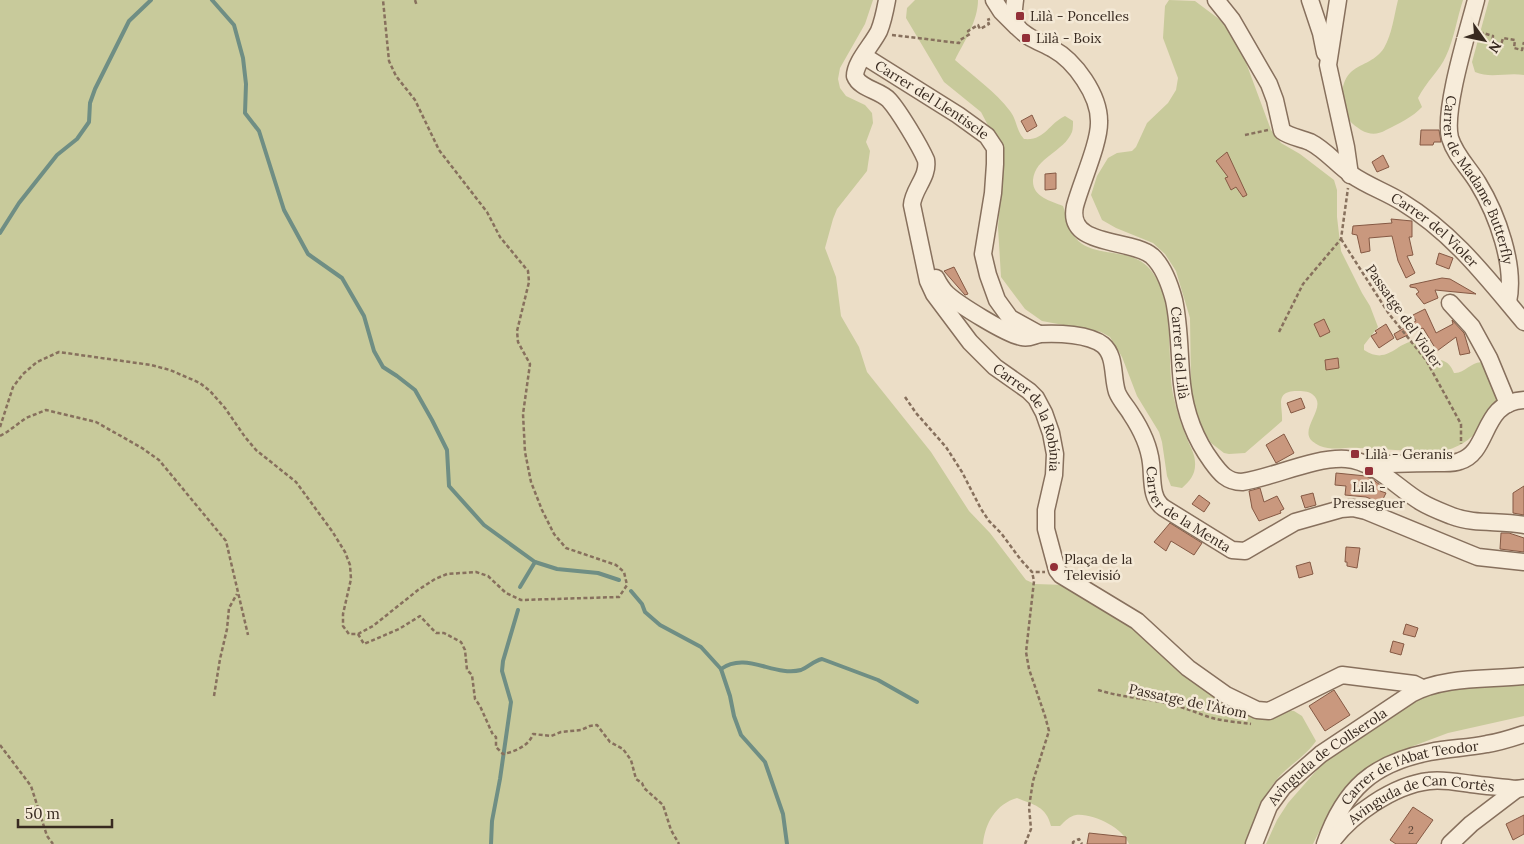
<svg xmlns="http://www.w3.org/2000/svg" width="1524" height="844" font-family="Lora,serif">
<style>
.green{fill:#c8ca9b}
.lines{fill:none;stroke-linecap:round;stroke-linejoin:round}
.stream{stroke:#6f8e84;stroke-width:4}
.building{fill:#c9987e;stroke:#855944}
.minor-casing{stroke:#87705d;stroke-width:19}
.path{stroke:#87705d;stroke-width:2.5;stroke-dasharray:4 2.5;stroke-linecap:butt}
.minor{stroke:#f7ecda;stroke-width:16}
.poi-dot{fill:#933038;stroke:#f4e9d6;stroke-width:2}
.labels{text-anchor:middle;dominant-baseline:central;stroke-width:5;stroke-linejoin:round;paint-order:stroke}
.number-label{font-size:11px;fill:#5c4638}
.poi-label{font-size:14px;fill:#382a20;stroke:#f4e9d6;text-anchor:start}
.street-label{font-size:14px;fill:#382a20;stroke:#f4e9d6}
</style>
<rect width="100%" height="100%" fill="#ecdec7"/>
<!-- green -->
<g class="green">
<path d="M0,0h873l-8,24 -25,44 -2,11 2,9 6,8 19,9 7,8 1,10 -7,19 4,9 -3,20 -30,38 -4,10 -8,29 11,29 5,39 18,31 8,25 64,80 38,59 21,22 36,47 9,4 30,1 68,42 88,75 37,14 27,-6 9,1 8,5 14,25c-11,16 -27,24 -38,37 -17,20 -24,43 -33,66h-116c-6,-16 -36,-31 -53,-29 -6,1 -11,6 -16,11h-9c-5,-20 -17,-21 -34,-28 -21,6 -32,25 -34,46h-983z"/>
<path d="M915,0h63c0,21 -14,42 -23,60 18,16 41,32 55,51 7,9 6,19 14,28 21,2 24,-15 41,-23l8,5c0,3 0,8 -1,11 -8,20 -37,25 -39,48 -1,17 18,21 30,26 3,8 4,18 8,25 15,30 54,14 76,35 31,31 18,93 27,132 3,15 8,29 14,43 3,7 7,14 7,21 1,12 -5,19 -13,26l-11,-2 -4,-10 -5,-34 -3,-10 -22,-36 -15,-39 -12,-20 -9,-5 -59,-11 -17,-12 -24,-32 -3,-50 6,-71 -23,-44 -37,-30 -38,-64 1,-10z"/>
<path d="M1169,0l26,1 24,18 19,22 33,89 10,13 19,11 34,26 3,10v27l4,34 21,42 8,13 8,21 -14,18v5c26,17 34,-12 54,-8l12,16c12,2 19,2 24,15 12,1 18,-14 31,-10l18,33c-7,10 -24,36 -33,42 -5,5 -17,11 -24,12 -29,4 -58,-2 -87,-2 -13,-1 -26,3 -39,-2 -2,-1 -7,-4 -9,-6 -11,-13 18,-34 1,-46 -4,-3 -10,-3 -15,-3 -23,0 -14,15 -15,30l-37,32 -16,1 -5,-1 -13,-10 -9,-15 -9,-21 -2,-22 -1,-67 -14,-47 -11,-17 -12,-11 -37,-15 -14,-8 -11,-25 6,-19 11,-18 9,-5 15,-2 4,-4 11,-24 21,-20 8,-13 2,-12 -15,-40 2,-32z"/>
<path d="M1398,0h65c-6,18 -9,39 -17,56 -6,14 -20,26 -28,42l4,9c-9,10 -24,17 -36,23 -9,5 -16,5 -25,0 -4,-3 -9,-6 -12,-10 -9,-11 -10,-36 1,-47 10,-10 24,-10 34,-25 8,-14 10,-32 14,-48z"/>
<path d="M1489,0h35v75c-17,-3 -33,4 -49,-3l-3,-10z"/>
<polygon points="1524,679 1524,716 1448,733 1400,751 1381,761 1348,786 1341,793 1330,810 1313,844 1266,844 1277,820 1288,803 1323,763 1423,696 1491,681"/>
</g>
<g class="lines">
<!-- stream -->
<g class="stream">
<polyline points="212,0 234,25 243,58 246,84 245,113 259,131 284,210 308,254 342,278 364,316 374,351 383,367 397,376 415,390 432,420 447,450 449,486 484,525 535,562 557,569 598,573 619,580"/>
<polyline points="0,233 19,203 57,155 77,139 89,122 90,103 95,89 129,21 151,0"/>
<polyline points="520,587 535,562"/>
<polyline points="631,591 642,604 645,612 660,625 701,647 721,669 730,696 734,716 741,735 765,762 783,814 787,844"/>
<path d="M721,669c25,-18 53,8 80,1 8,-3 12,-9 21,-11l56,21 39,22"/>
<polyline points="491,844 492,821 500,779 511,702 502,671 503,661 518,610"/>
</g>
</g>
<!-- building -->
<g class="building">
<polygon points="1032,115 1037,126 1027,132 1021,121"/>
<polygon points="1421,130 1439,130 1441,142 1434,142 1433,145 1420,145"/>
<polygon points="1227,152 1247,195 1243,197 1236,187 1231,190 1225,178 1228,177 1216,161"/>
<polygon points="1383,155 1389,167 1377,172 1372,162"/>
<polygon points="1056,173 1056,189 1045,190 1045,174"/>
<polygon points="1391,219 1412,221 1412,237 1409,237 1413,255 1407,256 1415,273 1406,278 1398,261 1392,236 1369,238 1370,251 1361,253 1357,235 1352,234 1353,226 1392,223"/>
<polygon points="1439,253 1453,258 1449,269 1436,264"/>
<polygon points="954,267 968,294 965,295 944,271"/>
<polygon points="1442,278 1450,279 1476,294 1435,290 1438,298 1424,304 1416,294 1419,292 1416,288 1410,287 1410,285"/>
<polygon points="1425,309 1436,333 1453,324 1452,320 1464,333 1470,353 1460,355 1456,337 1437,351 1423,328 1397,340 1394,334 1416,321 1413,315"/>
<polygon points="1324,319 1330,332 1320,337 1314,324"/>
<polygon points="1386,324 1394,338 1379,348 1371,336 1377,333 1375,331"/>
<polygon points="1338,358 1339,368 1326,370 1325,360"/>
<polygon points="1301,398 1305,408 1291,413 1287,403"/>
<polygon points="1284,434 1294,453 1276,463 1266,445"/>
<polygon points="1336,473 1366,476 1372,479 1383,487 1380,491 1386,493 1381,503 1366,497 1345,495 1346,486 1335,485"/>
<polygon points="1524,486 1524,515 1513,513 1513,493"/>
<polygon points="1260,488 1264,502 1277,496 1284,509 1280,511 1281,513 1259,521 1252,508 1249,491"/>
<polygon points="1313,493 1316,505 1305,508 1301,496"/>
<polygon points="1199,495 1210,503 1204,512 1192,504"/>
<polygon points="1170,523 1202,543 1194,555 1171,541 1166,551 1154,542"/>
<polygon points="1501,533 1509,533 1524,538 1524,552 1500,549"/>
<polygon points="1346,547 1360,548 1357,568 1347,566 1347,562 1345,562"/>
<polygon points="1310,562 1313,574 1299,578 1296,566"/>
<polygon points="1406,624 1418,628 1415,637 1403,634"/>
<polygon points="1393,641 1404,644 1401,655 1390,652"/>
<polygon points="1334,690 1350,715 1325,731 1309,706"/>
<polygon points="1413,807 1433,820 1416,844 1396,844 1390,840"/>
<polygon points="1524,815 1524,834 1513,840 1506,824"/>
<polygon points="1089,833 1126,837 1126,844 1087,844"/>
</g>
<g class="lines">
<defs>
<g id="minor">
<path id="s1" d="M887,0c-2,11 -4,21 -8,31 -7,14 -24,31 -24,45 5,13 25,14 34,24 10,11 31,46 37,60 3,17 -13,29 -14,45l16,76 6,13 36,48 25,25 34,24 7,7 8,15 7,20 4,21 -1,21 -8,35v19l11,41 4,5 76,46 51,47 38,27 31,15 12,1 73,-36 72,9 8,4"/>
<polyline points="994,0 1001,11 1017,27"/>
<path id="s2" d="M1015,0c-1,8 -3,19 2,26 7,11 26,17 36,23 22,12 46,46 46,72 1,21 -18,62 -24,85 -9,42 56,32 77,50 12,11 18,29 22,44 6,28 5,56 8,84 3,28 13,55 30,78 8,11 15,20 30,20 33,-5 71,-25 104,-23 29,2 51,29 75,43 10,6 21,10 31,14 23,9 48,4 72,9"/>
<path id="s3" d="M1216,0l16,20 37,64 6,16 7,31c8,6 19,7 28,11 16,8 27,23 42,33 16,11 34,17 50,27 51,31 85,76 122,120"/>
<polyline points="1310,0 1321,33 1325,53"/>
<polyline points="1338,0 1328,65 1346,147 1350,175"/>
<path id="s4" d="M1476,0c-8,31 -33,110 -26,138 5,17 19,30 28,45 19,31 38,83 30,119"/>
<path id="s5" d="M864,56l94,59 29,21 8,12v16l-2,29 -10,61 5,21 9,25 13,18 29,16"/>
<path id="s6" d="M936,278c3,6 6,11 11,16 11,10 60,41 75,43 7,2 12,-2 18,-3 18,-1 49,0 63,11 13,11 9,32 14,47 3,8 10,15 14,22 10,15 18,31 20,49 2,15 -1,36 13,45l68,42 13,1 50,-29 46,-13 12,-1 13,3 102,42 10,4 46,5"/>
<polyline points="1450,303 1472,327 1489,358 1508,404"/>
<path d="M1373,469l5,-5c20,0 39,-1 59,-1 7,0 16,1 23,-2 30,-9 21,-59 64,-61"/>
<path id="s7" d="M1254,844l15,-38 14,-19 38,-33 90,-60c33,-18 77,-14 113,-18"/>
<path id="s8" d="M1325,844c19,-55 48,-81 105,-92 19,-4 38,-4 57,-8 13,-2 25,-6 37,-10"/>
<path id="s9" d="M1330,844c20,-29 64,-59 99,-63 13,-2 28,1 42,3 15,2 30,3 46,5l7,-1"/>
<polyline points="1450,844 1471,824 1517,789"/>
</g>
</defs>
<!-- minor casing -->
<use href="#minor" class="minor-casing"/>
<!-- path -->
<g class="path">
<polyline points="415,0 417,6"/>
<polyline points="892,35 959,43 960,40 970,34 968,31 978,25 980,29 989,24 987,20 990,19"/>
<polyline points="1479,41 1481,41 1483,33 1493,36 1492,43 1501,45 1503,38 1515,40 1514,48 1522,50 1524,42"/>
<polyline points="1245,135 1268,130"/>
<polyline points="1341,239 1389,314 1426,360 1461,424 1461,444"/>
<polyline points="1279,332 1303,284 1341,239 1348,188"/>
<polyline points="905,397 916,413 946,447 962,472 981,509 989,521 1001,533 1021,560 1032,572 1045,572"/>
<polyline points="0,427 13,387 23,374 37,362 59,352 151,365 170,370 200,383 210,391 225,408 245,437 256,450 296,482 332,531 345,552 350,565 351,579 343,614 343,626 349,634 358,634 373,626 418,590 435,579 447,574 476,572 488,576 506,593 521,600 619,597 627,585 624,572 616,565 566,548 554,534 542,510 531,482 525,452 523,414 530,364 518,342 517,331 529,282 528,271 500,237 487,212 439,150 415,100 396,76 389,61 383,0"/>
<polyline points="0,436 7,432 26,418 46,410 96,422 142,448 159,460 226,541 248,635"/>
<path d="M358,634l6,10 35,-15 21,-13 16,17h8l17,9 4,8 2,20 5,5 3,24 5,7 13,29 3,2v10l7,7c11,-2 26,-8 30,-20l18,2 10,-4 20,-2 9,-4 7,-1 13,17 13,7 8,11 5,19 6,4 2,5 19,17 8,25 8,14"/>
<path d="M1098,690c22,7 45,8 68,13 14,3 26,8 40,13 14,5 31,6 45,8"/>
<polyline points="214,696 220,659 227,629 229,608 237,594"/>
<polyline points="0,745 31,786 47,836 53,844"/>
<polyline points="1025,844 1031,829 1029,807 1033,781 1049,731 1045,716 1029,669 1026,652 1034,581 1032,572"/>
<polyline points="1073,844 1073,842 1079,839 1082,844"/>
</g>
<!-- minor -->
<use href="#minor" class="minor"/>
</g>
<!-- markers -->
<g class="poi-dot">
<rect x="1015" y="11" width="10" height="10" rx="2.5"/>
<rect x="1021" y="33" width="10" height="10" rx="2.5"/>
<rect x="1350" y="449" width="10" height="10" rx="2.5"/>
<rect x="1364" y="466" width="10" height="10" rx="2.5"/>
<circle cx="1054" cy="567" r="5"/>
</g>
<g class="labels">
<!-- number labels -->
<g class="number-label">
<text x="1411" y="830">2</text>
</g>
<!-- poi labels -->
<g class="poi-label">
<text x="1030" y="16">Lilà - Poncelles</text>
<text x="1036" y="38">Lilà - Boix</text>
<text x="1365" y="454">Lilà - Geranis</text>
<text x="1369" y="487" text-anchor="middle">Lilà -<tspan x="1369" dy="16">Presseguer</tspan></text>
<text x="1064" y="559">Plaça de la<tspan x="1064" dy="16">Televisió</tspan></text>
</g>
<!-- street labels -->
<g class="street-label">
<text stroke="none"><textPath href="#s5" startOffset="81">Carrer del Llentiscle</textPath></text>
<text stroke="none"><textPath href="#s4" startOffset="190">Carrer de Madame Butterfly</textPath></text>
<text stroke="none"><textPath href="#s3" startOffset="332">Carrer del Violer</textPath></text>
<text transform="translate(1404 316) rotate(55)">Passatge del Violer</text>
<text stroke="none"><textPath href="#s2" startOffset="452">Carrer del Lilà</textPath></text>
<text stroke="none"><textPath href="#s1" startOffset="496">Carrer de la Robínia</textPath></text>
<text stroke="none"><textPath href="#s6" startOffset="384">Carrer de la Menta</textPath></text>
<text transform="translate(1188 701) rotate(12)">Passatge de l'Àtom</text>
<text stroke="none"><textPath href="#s7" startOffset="118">Avinguda de Collserola</textPath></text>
<text stroke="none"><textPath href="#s8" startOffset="121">Carrer de l'Abat Teodor</textPath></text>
<text stroke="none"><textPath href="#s9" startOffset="108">Avinguda de Can Cortès</textPath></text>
</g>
</g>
<!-- north arrow -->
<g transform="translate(1484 40) rotate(123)" stroke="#f4e9d6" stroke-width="4" paint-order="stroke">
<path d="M0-4L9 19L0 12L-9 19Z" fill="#382a20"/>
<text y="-8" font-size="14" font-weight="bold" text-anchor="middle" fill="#382a20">N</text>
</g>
<!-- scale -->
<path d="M18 819v8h94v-8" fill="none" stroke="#382a20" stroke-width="2.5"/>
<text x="25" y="819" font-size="15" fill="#382a20" stroke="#f4e9d6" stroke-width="4" paint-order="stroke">50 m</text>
</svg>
